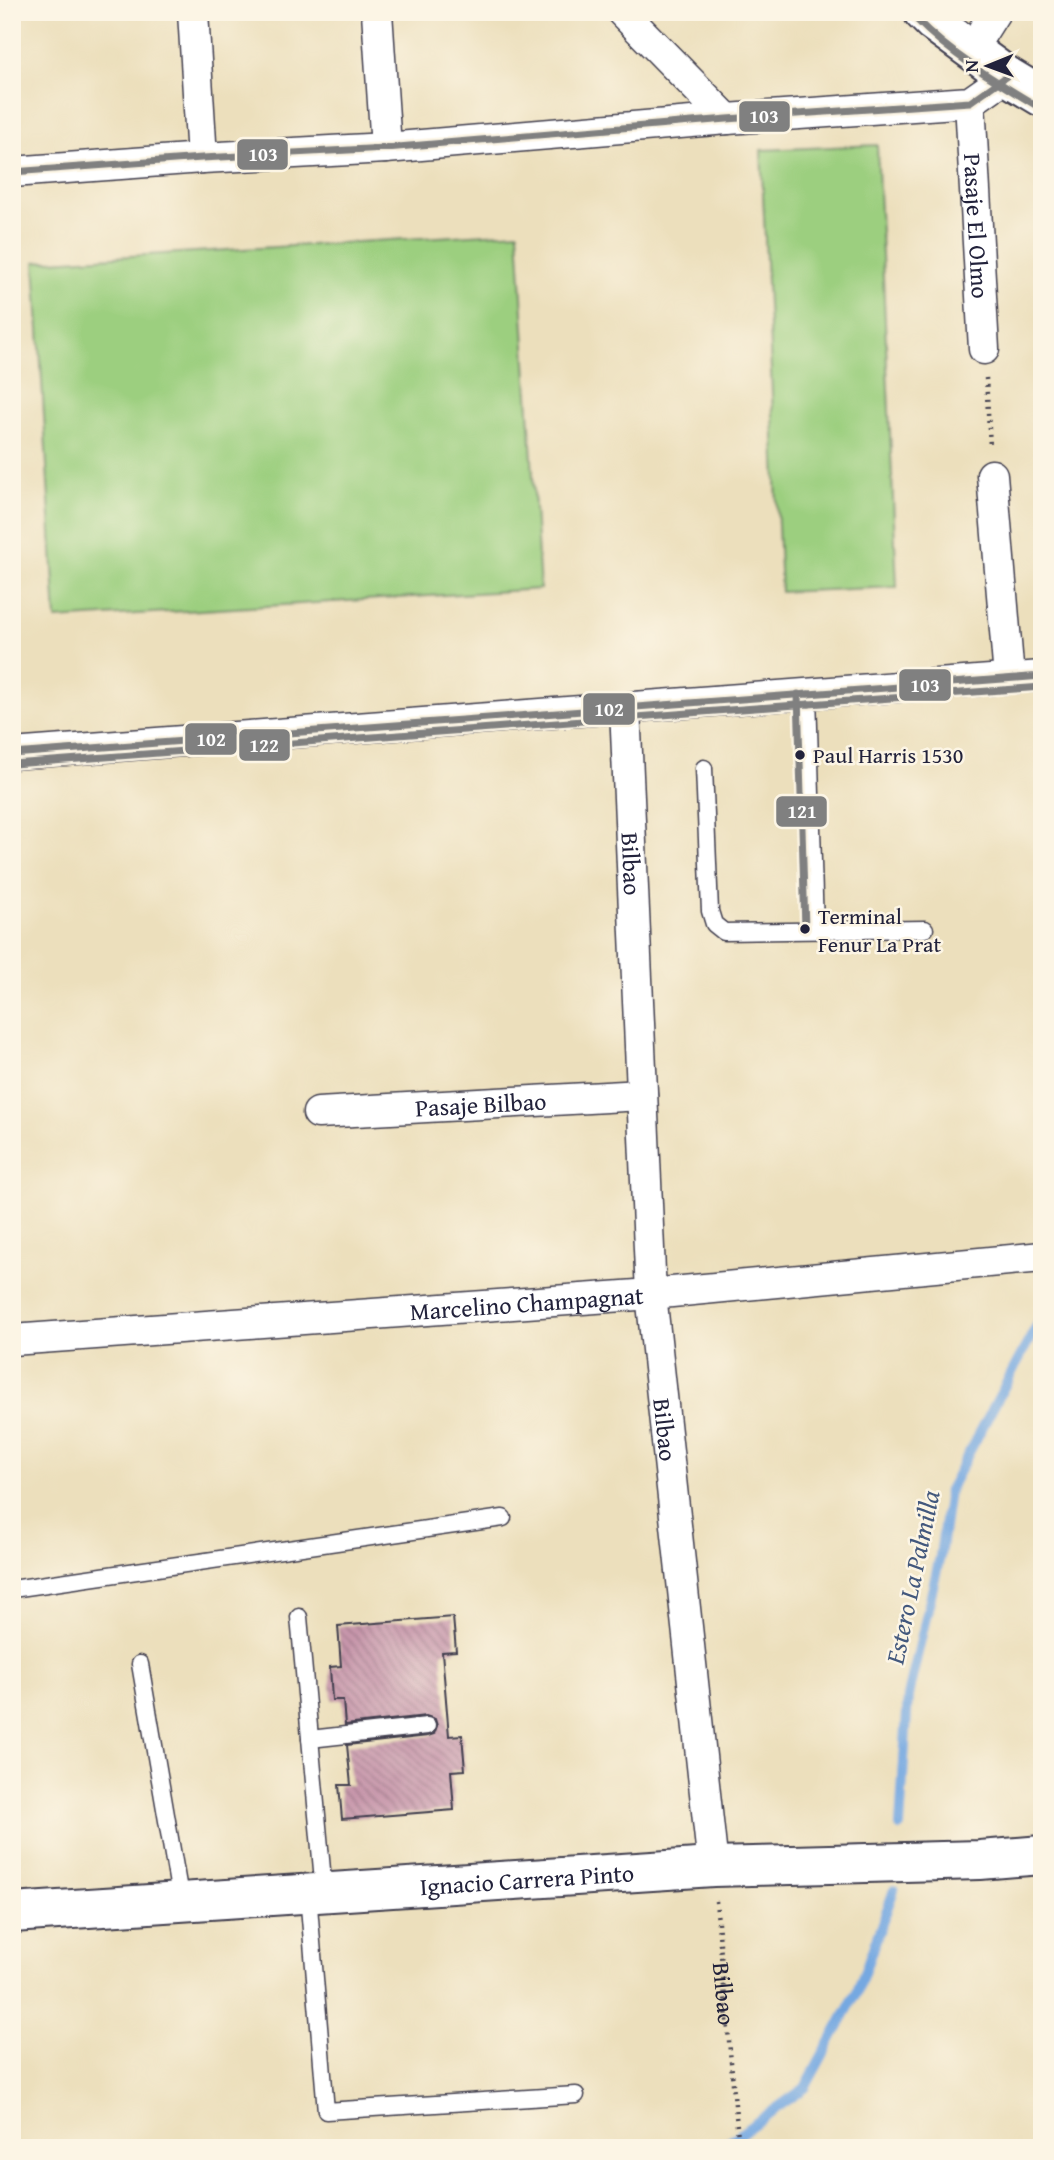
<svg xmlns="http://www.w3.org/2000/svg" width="1054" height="2160" font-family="'Gentium Book Plus',serif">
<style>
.pitch{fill:#9ccf7f;stroke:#5f785d;stroke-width:2}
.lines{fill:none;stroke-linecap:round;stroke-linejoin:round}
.stream{stroke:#75a8e1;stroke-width:10}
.building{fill:url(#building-back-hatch)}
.service-casing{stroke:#403e4e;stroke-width:19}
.minor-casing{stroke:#403e4e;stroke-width:33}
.tertiary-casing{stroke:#403e4e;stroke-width:42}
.secondary-casing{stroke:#403e4e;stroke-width:42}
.path{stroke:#403e4e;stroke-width:4.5;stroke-dasharray:2 5;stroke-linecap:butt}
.service{stroke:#fff;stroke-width:16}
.minor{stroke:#fff;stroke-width:30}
.tertiary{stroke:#fff;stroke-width:38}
.secondary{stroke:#fff;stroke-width:38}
.bus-1-casing{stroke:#fcf5e5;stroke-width:12}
.bus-2-casing{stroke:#fcf5e5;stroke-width:12}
.bus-3-casing{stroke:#fcf5e5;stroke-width:12}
.bus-4-casing{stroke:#fcf5e5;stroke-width:12}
.bus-1{stroke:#808080;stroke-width:7}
.bus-2{stroke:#808080;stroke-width:7}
.bus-3{stroke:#808080;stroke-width:7}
.bus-4{stroke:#808080;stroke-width:7}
.bus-dot{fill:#22223b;stroke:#fcf5e5;stroke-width:2.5}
.labels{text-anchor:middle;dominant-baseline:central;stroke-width:5;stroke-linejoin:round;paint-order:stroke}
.bus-label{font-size:22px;fill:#22223b;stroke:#fcf5e5;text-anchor:start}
.street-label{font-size:24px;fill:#22223b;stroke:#fcf5e5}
.water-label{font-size:26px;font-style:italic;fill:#43587d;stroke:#fcf5e5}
.line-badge{stroke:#fcf5e5;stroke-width:2.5}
.badge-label{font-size:19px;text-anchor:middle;font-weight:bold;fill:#fff}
</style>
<defs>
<pattern id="building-back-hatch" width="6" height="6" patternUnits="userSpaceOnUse" patternTransform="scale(1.75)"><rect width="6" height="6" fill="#c796ab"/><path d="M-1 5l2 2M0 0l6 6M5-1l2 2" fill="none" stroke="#a17a8c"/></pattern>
</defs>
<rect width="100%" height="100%" fill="#fcf5e5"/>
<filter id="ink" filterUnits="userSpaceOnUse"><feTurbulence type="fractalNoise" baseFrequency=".0143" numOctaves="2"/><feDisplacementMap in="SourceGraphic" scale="14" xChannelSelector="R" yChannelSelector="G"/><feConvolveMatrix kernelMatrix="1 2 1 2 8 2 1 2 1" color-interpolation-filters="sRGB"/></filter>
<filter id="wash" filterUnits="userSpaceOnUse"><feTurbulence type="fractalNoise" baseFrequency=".00686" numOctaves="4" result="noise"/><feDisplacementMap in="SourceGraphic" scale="28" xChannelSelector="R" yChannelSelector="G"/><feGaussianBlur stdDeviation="1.57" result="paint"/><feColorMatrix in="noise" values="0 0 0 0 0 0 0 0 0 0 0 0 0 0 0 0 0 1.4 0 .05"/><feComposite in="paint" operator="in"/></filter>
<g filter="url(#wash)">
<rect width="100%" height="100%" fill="#ecdfbc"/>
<!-- pitch -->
<g class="pitch">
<polygon points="877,145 897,587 781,592 761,150"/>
<polygon points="518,232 540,589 56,619 35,262"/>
</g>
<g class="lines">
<!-- stream -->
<g class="stream">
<polyline points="900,1826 908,1696 940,1556 949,1490 1042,1316"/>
<polyline points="720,2148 805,2088 857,1992 894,1890"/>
</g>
</g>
<g id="blocks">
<!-- building -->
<polygon class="building" points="453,1617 456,1651 442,1652 449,1736 462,1735 465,1770 451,1771 454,1810 342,1819 339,1785 351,1785 347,1745 428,1736 434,1734 437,1726 435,1719 426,1716 345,1725 343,1700 332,1700 330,1667 341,1666 338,1626"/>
</g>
</g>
<g filter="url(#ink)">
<use href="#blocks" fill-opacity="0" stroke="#403e4e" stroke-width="2"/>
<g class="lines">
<defs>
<g id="service">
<polyline points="808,694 815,929"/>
<polyline points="704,768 710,911 714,924 724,932 925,929"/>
<polyline points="12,1589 503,1518"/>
<polyline points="299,1617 324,1892"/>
<polyline points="140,1664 181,1902"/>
<polyline points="310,1739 427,1726"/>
<polyline points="308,1894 326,2111 576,2095"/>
</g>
<g id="minor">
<polyline points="193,12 202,158"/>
<polyline points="377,12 386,148"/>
<polyline points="622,12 727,119"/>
<polyline points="971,50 995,12"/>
<path id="s2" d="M970,102l14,247"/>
<polyline points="12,172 202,158 386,148 727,119 970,102 1007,76"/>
<polyline points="992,475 1009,678"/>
<path id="s3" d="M625,708l26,586 62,573"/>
<polyline points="12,754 1042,676"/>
<path id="s4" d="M318,1113l324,-18"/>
<path id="s5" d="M12,1340l639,-46 391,-37"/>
</g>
<g id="tertiary">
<path id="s6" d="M12,1913l701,-46 267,-7 62,-5"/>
</g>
<polyline id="secondary" points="923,12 933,22 1007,76 1042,97"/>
</defs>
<!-- service casing -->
<use href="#service" class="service-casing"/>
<!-- minor casing -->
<use href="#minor" class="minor-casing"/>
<!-- tertiary casing -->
<use href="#tertiary" class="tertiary-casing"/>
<!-- secondary casing -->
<use href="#secondary" class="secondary-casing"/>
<!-- path -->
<g class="path">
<polyline points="986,378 990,446"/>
<path id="s1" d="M716,1901l23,247"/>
</g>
<!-- service -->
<use href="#service" class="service"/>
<!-- minor -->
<use href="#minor" class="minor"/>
<!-- tertiary -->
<use href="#tertiary" class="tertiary"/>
<!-- secondary -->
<use href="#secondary" class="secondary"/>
<defs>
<g id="bus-1">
<polyline points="12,172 202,158 386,148 727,119 970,102 1007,76"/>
<polyline points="808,694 1042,676"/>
</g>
<polyline id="bus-2" points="12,754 808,694"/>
<polyline id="bus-3" points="13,764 809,704"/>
<g id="bus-4">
<path d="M916,19c34,35 79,62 121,87"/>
<polyline points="798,694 805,929"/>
<polyline points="809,704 1042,687"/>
</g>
</defs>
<!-- bus-1 casing -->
<use href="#bus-1" class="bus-1-casing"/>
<!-- bus-2 casing -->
<use href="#bus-2" class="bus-2-casing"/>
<!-- bus-3 casing -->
<use href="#bus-3" class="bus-3-casing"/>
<!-- bus-4 casing -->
<use href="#bus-4" class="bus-4-casing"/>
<!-- bus-1 -->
<use href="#bus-1" class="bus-1"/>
<!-- bus-2 -->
<use href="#bus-2" class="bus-2"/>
<!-- bus-3 -->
<use href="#bus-3" class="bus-3"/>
<!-- bus-4 -->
<use href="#bus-4" class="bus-4"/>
</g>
</g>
<!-- markers -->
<g class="bus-dot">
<circle cx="800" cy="755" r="6"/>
<circle cx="805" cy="929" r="6"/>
</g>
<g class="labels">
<!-- bus labels -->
<g class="bus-label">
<text x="813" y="755">Paul Harris 1530</text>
<text x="818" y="916">Terminal<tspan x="818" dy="28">Fenur La Prat</tspan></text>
</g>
<!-- street labels -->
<g class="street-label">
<text stroke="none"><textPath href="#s2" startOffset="124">Pasaje El Olmo</textPath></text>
<text stroke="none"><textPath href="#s3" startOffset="156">Bilbao</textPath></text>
<text stroke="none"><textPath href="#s4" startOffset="163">Pasaje Bilbao</textPath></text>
<text stroke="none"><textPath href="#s5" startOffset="516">Marcelino Champagnat</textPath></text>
<text stroke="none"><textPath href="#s3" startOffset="723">Bilbao</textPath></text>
<text stroke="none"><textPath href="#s6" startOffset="516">Ignacio Carrera Pinto</textPath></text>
<text stroke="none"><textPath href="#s1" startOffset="93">Bilbao</textPath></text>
</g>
<!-- water labels -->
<g class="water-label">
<text transform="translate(912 1577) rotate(-78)">Estero La Palmilla</text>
</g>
</g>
<g class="line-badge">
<rect x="738" y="100" width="53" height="33" rx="7" fill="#808080"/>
<rect x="236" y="138" width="53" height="33" rx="7" fill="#808080"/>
<rect x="898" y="668" width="54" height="34" rx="7" fill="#808080"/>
<rect x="582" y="692" width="54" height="34" rx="7" fill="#808080"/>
<rect x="184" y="722" width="54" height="34" rx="7" fill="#808080"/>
<rect x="238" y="728" width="53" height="34" rx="7" fill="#808080"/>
<rect x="775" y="795" width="53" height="33" rx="7" fill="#808080"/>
</g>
<g class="badge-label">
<text x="764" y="123">103</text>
<text x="263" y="161">103</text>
<text x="925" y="692">103</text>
<text x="609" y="716">102</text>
<text x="211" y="746">102</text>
<text x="264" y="752">122</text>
<text x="802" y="818">121</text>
</g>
<!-- margin -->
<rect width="1054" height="2160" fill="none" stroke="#fcf5e5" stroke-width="42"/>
<!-- north arrow -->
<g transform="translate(988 66) rotate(269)" stroke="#fcf5e5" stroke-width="5" paint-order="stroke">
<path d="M0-5L12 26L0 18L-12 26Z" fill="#22223b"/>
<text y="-10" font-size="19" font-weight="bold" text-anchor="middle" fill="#22223b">N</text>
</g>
</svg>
